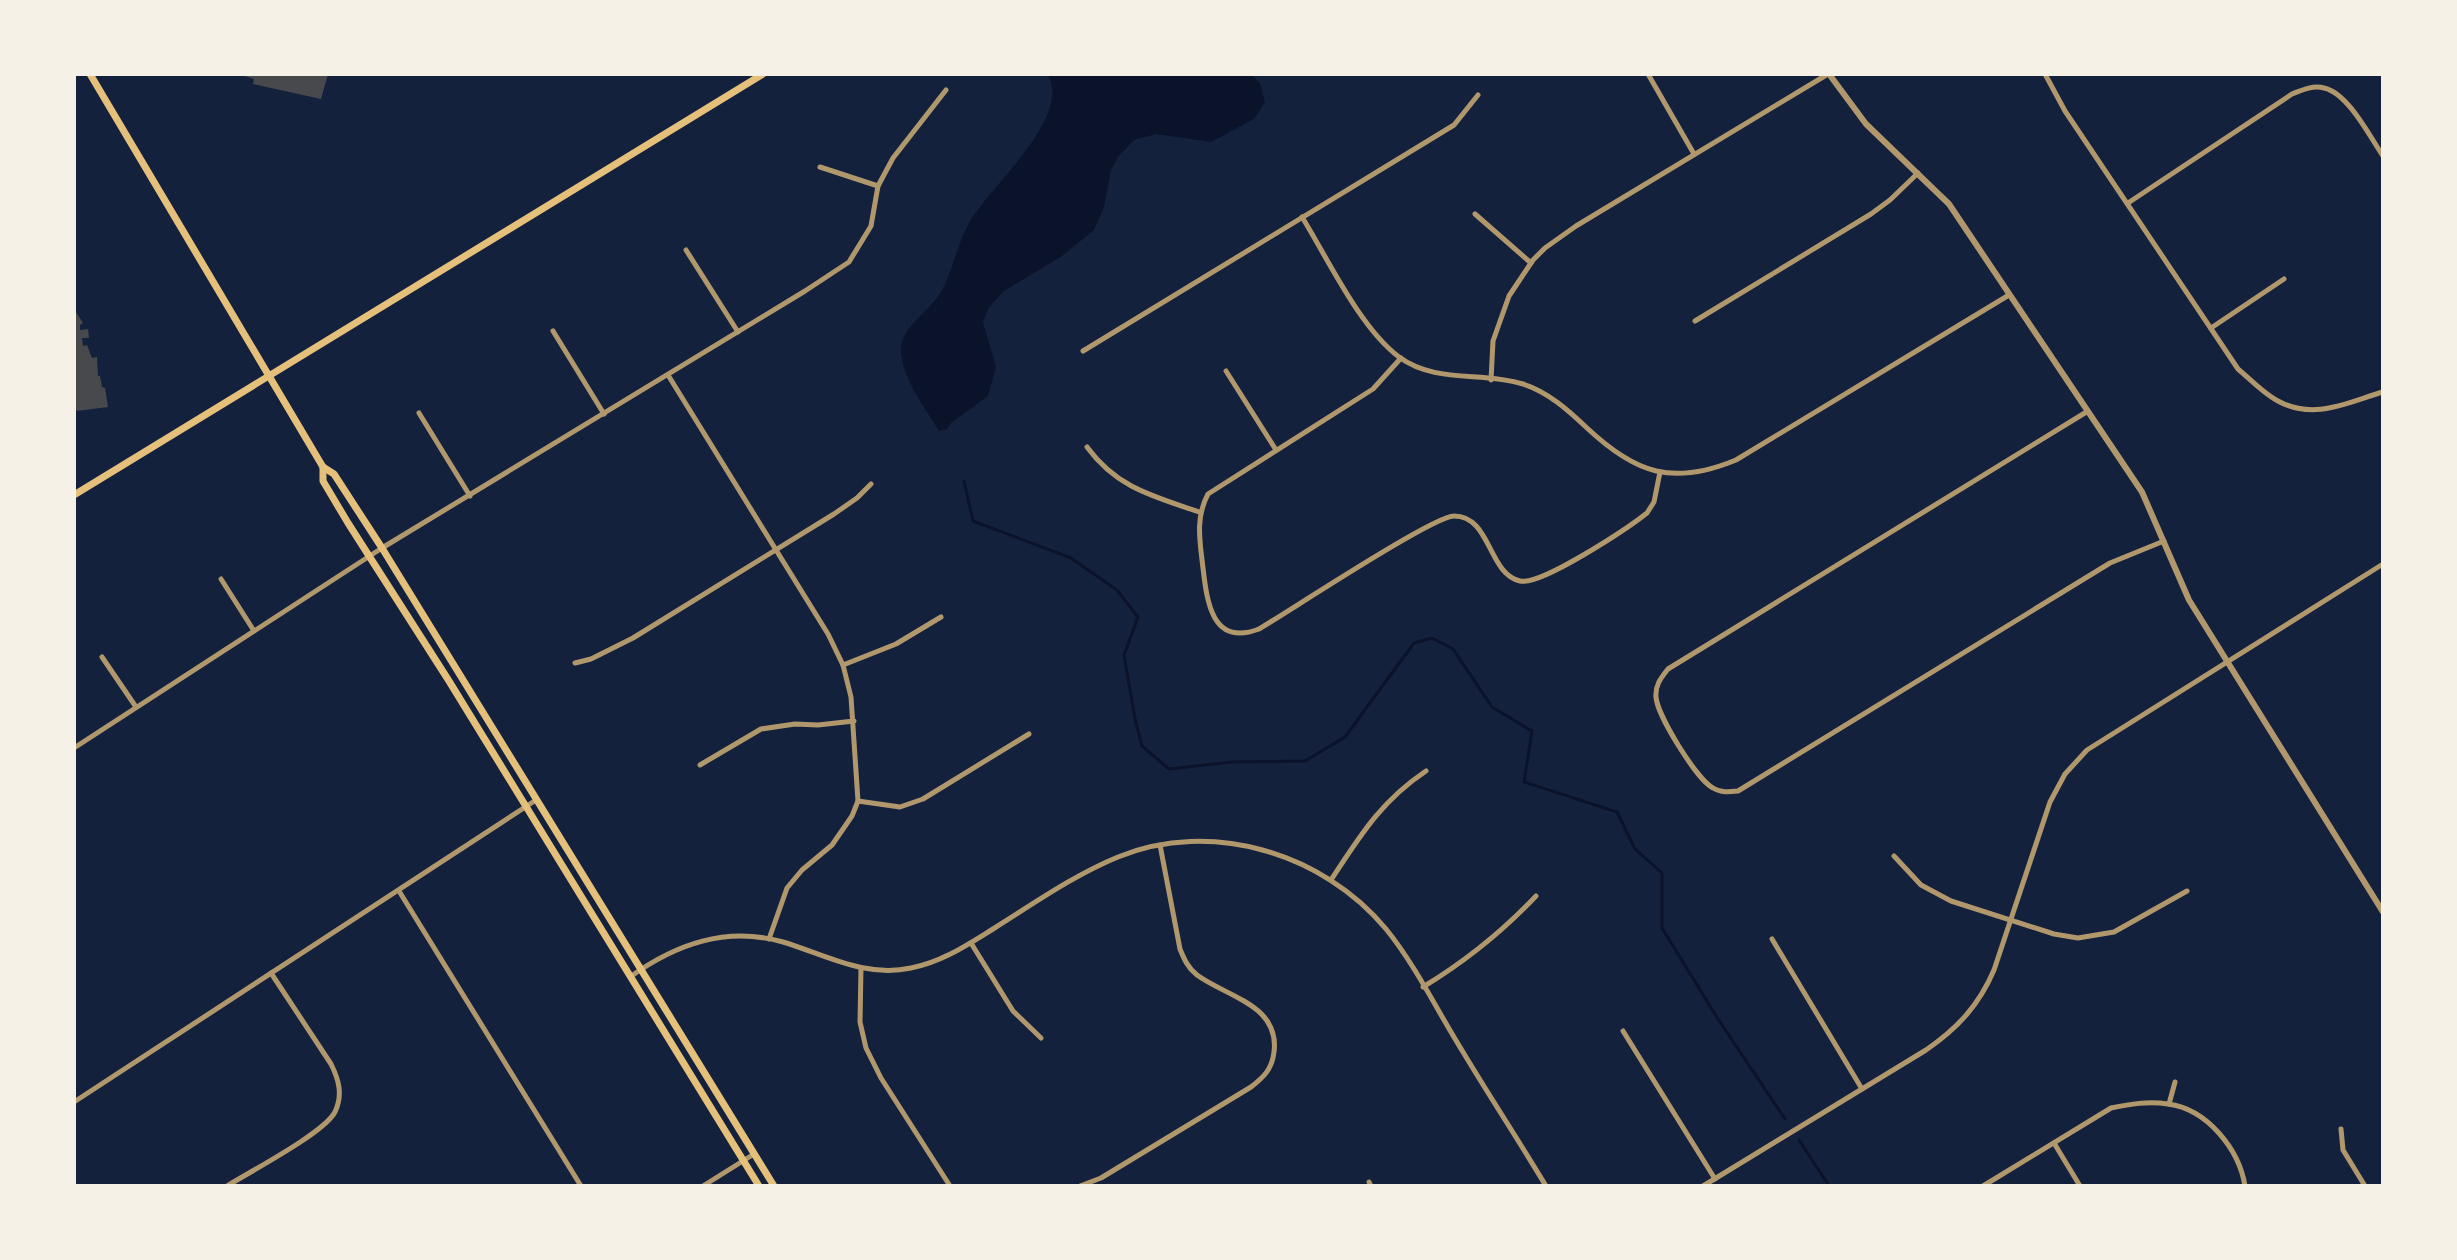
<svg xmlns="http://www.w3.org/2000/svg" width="2457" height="1260" font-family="Montserrat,sans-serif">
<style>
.water{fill:#0b132b}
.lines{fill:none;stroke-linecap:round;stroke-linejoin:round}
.stream{stroke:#0b132b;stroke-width:3}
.building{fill:#48494c}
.minor{stroke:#b1986c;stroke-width:5}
.tertiary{stroke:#b1986c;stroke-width:6}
.secondary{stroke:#e5c07b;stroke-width:7}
</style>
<rect width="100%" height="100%" fill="#14213d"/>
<!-- water -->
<path class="water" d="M1048,74h203l9,9 5,19 -11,17 -43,23 -55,-8 -22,6 -16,17 -7,13 -7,37 -10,23 -32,26 -58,35 -15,16 -6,15 13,45 -8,29 -37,27 -4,6 -8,2c-14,-24 -38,-53 -38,-82 0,-21 27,-37 38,-54 14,-22 17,-49 30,-72 21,-38 103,-104 79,-149z"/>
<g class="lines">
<!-- stream -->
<g class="stream">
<polyline points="964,481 973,521 1071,558 1117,590 1138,617 1124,655 1135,719 1142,746 1169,769 1232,762 1305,761 1345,737 1414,643 1432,638 1453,649 1492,707 1532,731 1524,782 1617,812 1635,849 1662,873 1662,928 1718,1019 1785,1119"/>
<polyline points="1799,1140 1829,1186"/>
</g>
</g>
<!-- building -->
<g class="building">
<polygon points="238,74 328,74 321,99 253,84 254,79"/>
<polygon points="74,309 83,323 80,325 80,330 88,329 89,338 82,338 83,346 87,345 92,358 97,357 98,376 100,376 102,387 105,388 108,407 77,411 74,405"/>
</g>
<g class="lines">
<!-- minor -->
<g class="minor">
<polyline points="1648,74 1694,154"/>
<path d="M2045,74l20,37 173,258c12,10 26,25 40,32 36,20 70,1 105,-9"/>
<polyline points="820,167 878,186"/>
<path d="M2128,203l164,-109c10,-4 21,-9 32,-6 24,5 46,49 59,68"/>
<polyline points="1475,214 1531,263"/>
<path d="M1302,217c26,42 58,111 97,140 37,27 82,14 124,27 25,8 45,26 64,44 49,46 86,58 149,32l273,-165"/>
<polyline points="686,250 738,332"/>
<polyline points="1695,321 1871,214 1890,200 1918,173"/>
<polyline points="2211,328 2284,279"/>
<polyline points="553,331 604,414"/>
<polyline points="1083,351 1454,125 1478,95"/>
<path d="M1401,358l-28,31 -165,105c-13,24 -8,48 -5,74 4,34 9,79 56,61 29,-17 174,-113 195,-113 37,0 34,58 66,65 21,5 108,-53 127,-68l7,-11 6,-30"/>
<polyline points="1226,371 1276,450"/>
<polyline points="668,375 828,634 843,665 851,697 858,801 852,816 832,845 802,870 787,888 769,939"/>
<polyline points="1491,380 1493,341 1509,296 1533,260 1545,248 1576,226 1828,74"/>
<path d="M2088,411l-420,258c-7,9 -13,16 -12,28 1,18 41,83 57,91 8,5 16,4 25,3l372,-228 54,-22"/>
<polyline points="419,413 470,496"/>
<path d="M1087,447c30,41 66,49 112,65"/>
<polyline points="221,579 254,631"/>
<polyline points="102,657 136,707"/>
<polyline points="575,663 591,659 633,638 834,514 857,498 871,484"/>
<polyline points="843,665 896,644 941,617"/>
<polyline points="74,748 382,548 805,291 849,262 871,226 878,186 893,158 946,90"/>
<polyline points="700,765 761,729 795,724 818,725 854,721"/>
<polyline points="858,801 900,807 923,799 1029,734"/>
<polyline points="1894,856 1921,885 1951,901 2054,934 2078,938 2114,932 2187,891"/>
<path d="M1331,880c29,-44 50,-79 95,-109"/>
<polyline points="399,891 581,1186"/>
<polyline points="1772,939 1862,1089"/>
<polyline points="971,943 1013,1011 1041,1038"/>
<polyline points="861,968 860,1022 866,1048 881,1078 950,1186"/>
<path d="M630,977c46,-33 96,-51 153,-35 43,13 82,36 128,26 31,-6 56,-23 82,-39 40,-25 81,-54 125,-72 93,-38 205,-4 268,72 30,37 52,83 77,123 27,45 56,89 83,134"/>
<path d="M1423,987c43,-26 79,-55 113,-91"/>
<polyline points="1623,1031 1715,1179"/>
<polyline points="74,1102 536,800"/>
<polyline points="2169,1104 2175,1082"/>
<polyline points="2341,1129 2343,1150 2365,1186"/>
<polyline points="2054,1143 2080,1186"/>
<polyline points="1369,1182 1371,1186"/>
<path d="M227,1186c24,-15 97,-53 108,-74 8,-17 4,-32 -4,-48l-60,-91"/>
<polyline points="703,1186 754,1154"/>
<path d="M1080,1186l21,-8 150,-91c13,-10 21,-18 23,-35 6,-47 -47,-55 -77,-77 -9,-7 -13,-16 -17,-26l-20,-104"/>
<path d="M1703,1186l223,-136c32,-22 53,-45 68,-80l56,-168 15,-28 22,-24 296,-186"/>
<path d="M1983,1186l128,-78c19,-4 37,-7 57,-4 39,5 71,45 77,82"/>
</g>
<!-- tertiary -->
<polyline class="tertiary" points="1829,74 1866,124 1949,204 2142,492 2189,600 2383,912"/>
<!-- secondary -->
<g class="secondary">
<polyline points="90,74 323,467 334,474 382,548 774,1186"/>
<polyline points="323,467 323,481 348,523 449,681 759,1186"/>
<polyline points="74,495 763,74"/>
</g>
</g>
<!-- border -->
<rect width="2457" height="1260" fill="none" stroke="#f6f1e7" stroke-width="152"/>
</svg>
